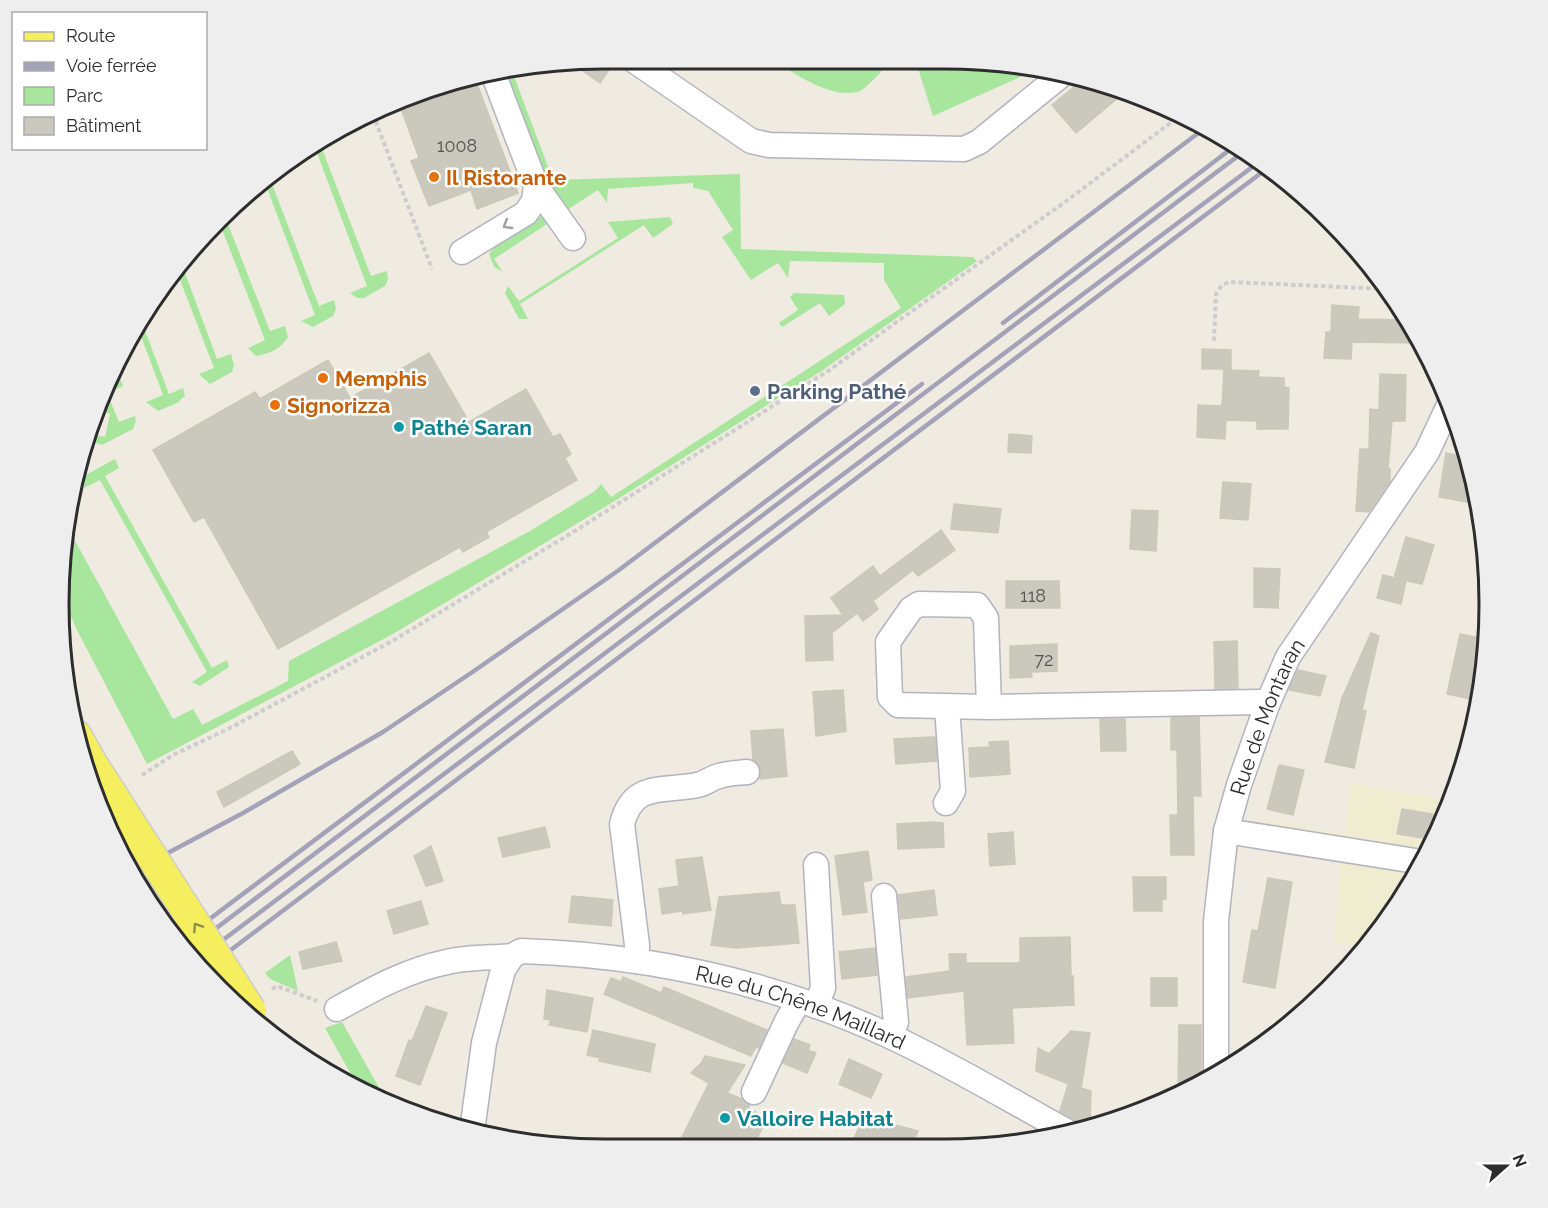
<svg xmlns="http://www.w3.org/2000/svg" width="1548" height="1208" font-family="Raleway,sans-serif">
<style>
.education{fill:#f0ecd0}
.green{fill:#a7e69c}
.building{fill:#cbc9be;stroke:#cbc8b9;stroke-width:1.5}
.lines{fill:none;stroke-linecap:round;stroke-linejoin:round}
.minor-casing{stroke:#b3b3c1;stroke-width:27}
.major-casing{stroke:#cdcdcd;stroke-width:33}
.path{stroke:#cdcdcd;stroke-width:4;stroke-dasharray:4.5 3;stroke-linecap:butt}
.minor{stroke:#fff;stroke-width:24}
.major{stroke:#f5ee5f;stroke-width:30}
.rail{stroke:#a3a2b8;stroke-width:4.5}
.major-bridge-casing{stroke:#cdcdcd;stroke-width:33;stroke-linecap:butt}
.major-bridge{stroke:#f5ee5f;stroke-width:30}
.oneway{stroke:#a0a0a0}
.oneway2{stroke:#918e46}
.food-dot{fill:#e8710a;stroke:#fff;stroke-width:2}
.service-dot{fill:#5c6f8a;stroke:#fff;stroke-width:2}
.culture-dot{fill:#0f9aa8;stroke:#fff;stroke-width:2}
.labels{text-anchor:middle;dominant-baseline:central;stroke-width:5;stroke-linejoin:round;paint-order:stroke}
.number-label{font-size:18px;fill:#545451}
.food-label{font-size:21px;font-weight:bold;fill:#c56008;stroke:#fff;text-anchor:start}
.service-label{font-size:21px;font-weight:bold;fill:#4e5e75;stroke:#fff;text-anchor:start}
.culture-label{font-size:21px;font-weight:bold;fill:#0d838f;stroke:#fff;text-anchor:start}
.street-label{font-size:21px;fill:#2d2d2d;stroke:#fff}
.rim{fill:none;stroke:#2d2d2d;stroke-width:3}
</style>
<rect width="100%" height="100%" fill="#efebe0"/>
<!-- education -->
<polygon class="education" points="1351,783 1452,801 1448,813 1397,907 1365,947 1334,942 1341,860 1253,847 1258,819 1345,834"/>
<!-- green -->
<g class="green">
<path d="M773,59l206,1 53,10 -3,3 -96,43 -16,-51h-29c-7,6 -21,23 -28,26 -26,10 -68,-18 -87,-32z"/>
<polygon points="512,71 553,180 740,174 741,249 973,257 977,261 823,370 613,502 393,634 147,764 78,632 60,592 68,528 173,719 193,709 202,725 288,681 289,661 530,531 595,491 601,484 611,497 901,308 884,280 884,263 790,261 788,278 778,263 751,280 722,237 733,230 708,191 693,188 693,183 608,189 607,203 598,190 567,210 546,184 503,72"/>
<polygon points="319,141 371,276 387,271 388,279 385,286 364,298 357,298 350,293 367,286 314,145"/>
<polygon points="270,179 319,306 334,300 336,309 333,316 313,327 301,321 315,315 265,183"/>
<path d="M224,214l46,117 15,-5 3,11c-6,11 -19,17 -32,19l-8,-8 17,-8 -47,-121z"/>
<polygon points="542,216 548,216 550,222 494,259 503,272 494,267 489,254 495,246"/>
<polygon points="670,217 673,224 653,238 644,225 520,304 528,319 519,319 505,293 508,286 519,301 618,238 608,222"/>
<polygon points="182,265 217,359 231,354 234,365 232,372 210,384 199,374 214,368 177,272"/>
<polygon points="794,293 844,295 845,304 829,316 820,303 782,327 779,323 798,310 790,297"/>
<polygon points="141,320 169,394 183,388 185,396 177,403 158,411 146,402 163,395 138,328 134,329"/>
<polygon points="116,369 123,386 107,393 119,422 135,416 136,421 133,429 102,445 94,442 89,434 105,437 110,414 99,410"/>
<polygon points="115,459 119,468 105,476 212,668 227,660 229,667 200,686 192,682 207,672 100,480 84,488 82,477"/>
<polygon points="290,955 298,991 270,979 265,973"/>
<polygon points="342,1022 386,1100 357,1085 325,1028"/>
</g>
<!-- building -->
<g class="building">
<polygon points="604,58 616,59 600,83 572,63"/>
<polygon points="474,76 518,193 477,209 471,190 429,206 411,161 419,158 399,103 462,77"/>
<polygon points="1082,80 1119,87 1126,91 1076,133 1052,105"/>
<polygon points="1332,305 1359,307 1358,319 1408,320 1420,343 1352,342 1351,359 1324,358 1326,332 1331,332"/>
<polygon points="1202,349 1231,350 1231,369 1202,369"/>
<polygon points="429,353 469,422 526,389 553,437 560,434 571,454 565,458 577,480 486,532 489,537 463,552 460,547 278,649 204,517 194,522 153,450 255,392 260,399 328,360 350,398"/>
<polygon points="1224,370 1259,371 1258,377 1284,378 1284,387 1289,388 1288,429 1257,429 1257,421 1226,420 1225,439 1197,437 1198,405 1222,406"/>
<polygon points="1380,374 1406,375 1405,421 1392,421 1388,469 1390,469 1390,481 1369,512 1356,511 1360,449 1369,449 1370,409 1379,410"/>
<polygon points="1009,434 1032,436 1031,453 1008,452"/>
<polygon points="1446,453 1467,457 1475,483 1471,503 1439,497"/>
<polygon points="1223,482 1251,484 1248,520 1220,518"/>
<polygon points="954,504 1001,509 998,533 951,529"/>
<polygon points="1132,510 1158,511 1156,551 1130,549"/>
<polygon points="941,530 955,550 918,576 913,570 873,601 878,609 863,621 857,613 832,633 833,660 806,661 805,616 843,615 831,598 873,566 880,576"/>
<polygon points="1406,537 1434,545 1422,584 1394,578"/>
<polygon points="1254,568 1280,569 1278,608 1254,607"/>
<polygon points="1383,575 1406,581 1401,604 1377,598"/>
<polygon points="1006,581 1059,581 1060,608 1006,608"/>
<polygon points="1371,633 1379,636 1362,710 1366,711 1354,768 1325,762 1342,698"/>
<polygon points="1460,634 1486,639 1480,701 1447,694"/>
<polygon points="1237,641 1238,688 1215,689 1214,642"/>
<polygon points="1057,644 1057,671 1031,672 1032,677 1010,678 1010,646"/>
<polygon points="1298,670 1326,676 1320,696 1289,690"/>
<polygon points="843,690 846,731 816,736 813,692"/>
<polygon points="1199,717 1201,796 1193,796 1194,855 1171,855 1170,815 1178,815 1177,750 1171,750 1171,718"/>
<polygon points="1100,719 1125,719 1126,751 1101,751"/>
<polygon points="783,729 787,776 760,779 761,770 758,763 753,759 751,731"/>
<polygon points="931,737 935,737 937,761 896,764 894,739"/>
<polygon points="1008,741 1010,774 970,777 969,748 990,747 989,742"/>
<polygon points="292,751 300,764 224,807 217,792"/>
<polygon points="1279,765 1304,770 1293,815 1267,809"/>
<polygon points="1402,809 1433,814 1432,817 1445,819 1436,836 1429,834 1428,839 1397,834"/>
<polygon points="933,822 943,823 944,847 898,849 897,824"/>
<polygon points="545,827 550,847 503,857 498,838"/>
<polygon points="1013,832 1015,864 990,866 988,834"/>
<polygon points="431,846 443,881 426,886 414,856"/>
<polygon points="868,851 872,880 863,882 867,912 843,915 835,856"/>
<polygon points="702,857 711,910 683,914 682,911 662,914 659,889 679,886 676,860"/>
<polygon points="1133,877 1166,877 1166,899 1162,900 1162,911 1134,911"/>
<polygon points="1268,878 1292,882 1275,988 1243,982 1252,930 1258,931"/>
<polygon points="934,890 937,915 901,919 898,895"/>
<polygon points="779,892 781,905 795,905 799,943 736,948 711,945 719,897"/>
<polygon points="572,896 613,900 611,926 569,922"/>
<polygon points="421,901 428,924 394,934 387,911"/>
<polygon points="1070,937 1071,976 1073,976 1074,1005 1012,1008 1014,1043 967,1045 964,991 908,998 906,977 950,971 949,954 966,954 966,963 1020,963 1020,938"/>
<polygon points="336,942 342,961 303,969 299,952"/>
<polygon points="875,948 877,975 842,979 839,952"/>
<polygon points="623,977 661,993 664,987 767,1030 759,1048 756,1047 751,1056 604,994 611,978 621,982"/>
<rect x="1151" y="978" width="26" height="28"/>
<polygon points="547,990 593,998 587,1032 549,1025 551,1020 544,1019"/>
<polygon points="426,1006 447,1013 420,1085 396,1076 409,1040 412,1041"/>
<polygon points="1179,1025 1201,1025 1201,1080 1178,1092"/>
<polygon points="593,1030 655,1044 650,1072 599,1061 600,1058 587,1055"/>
<polygon points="1071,1031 1090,1033 1081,1088 1091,1091 1090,1125 1084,1125 1082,1129 1075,1120 1060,1111 1068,1085 1076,1087 1036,1071 1038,1048 1049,1054"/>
<polygon points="794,1039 810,1045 808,1050 816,1053 807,1073 783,1063"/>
<polygon points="705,1056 745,1065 727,1093 742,1099 750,1105 748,1108 761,1115 757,1122 764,1125 754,1144 742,1138 739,1145 678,1145 709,1083 691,1073 702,1062"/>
<polygon points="849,1059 882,1074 871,1098 839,1084"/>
<polygon points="864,1117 918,1131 911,1145 851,1145"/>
</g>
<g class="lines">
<defs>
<g id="minor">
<polyline points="632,59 751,141 769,145 964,149 979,142 1060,76"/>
<polyline points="493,73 536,186 573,238"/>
<polyline points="462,252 526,213 534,201 536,186"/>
<polyline points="989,707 898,705 890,697 888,642 911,609 919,604 977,605 986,618 989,707 1260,702 1267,705"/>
<polyline points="946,803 953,791 947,707"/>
<polyline points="1226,831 1422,862"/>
<polyline points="884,896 896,1022 891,1036"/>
<path d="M637,961v-16l-15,-121c11,-43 41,-32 75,-39 8,-1 14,-7 22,-9 9,-3 19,-3 28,-4"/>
<polyline points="816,1006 823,988 816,865"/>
<path d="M337,1009c36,-20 70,-39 110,-47 21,-5 44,-4 65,-6"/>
<path id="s1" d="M1216,1073v-152l10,-90 13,-46 28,-80 21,-48 139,-205 23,-49"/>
<polyline points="754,1092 786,1023 799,1000"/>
<path id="s2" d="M472,1131l12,-88 19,-73 9,-14 9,-5c128,4 255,32 371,86 60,28 118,63 176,95"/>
</g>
<polyline id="major" points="76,735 91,762"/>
</defs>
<!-- minor casing -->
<use href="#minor" class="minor-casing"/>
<!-- major casing -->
<use href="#major" class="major-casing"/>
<!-- path -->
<g class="path">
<polyline points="373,114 432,269"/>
<polyline points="1214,341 1216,294 1222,285 1230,282 1386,289"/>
<polyline points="142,775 173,755 232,727 394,640 570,534 828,371 1065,202 1177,118"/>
<polyline points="272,989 277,986 317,1001"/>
</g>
<!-- minor -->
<use href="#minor" class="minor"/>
<!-- major -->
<use href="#major" class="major"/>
<!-- rail -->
<g class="rail">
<polyline points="1003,323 1232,148"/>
<polyline points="134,871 243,813 383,732 474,671 619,570 1201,131"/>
<polyline points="179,942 922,384"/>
<polyline points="186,951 1242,153"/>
<polyline points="195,961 1259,162"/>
<polyline points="203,971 1269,167"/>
</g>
<defs>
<polyline id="major-bridge" points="91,762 251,1011"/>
</defs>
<!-- major-bridge casing -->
<use href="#major-bridge" class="major-bridge-casing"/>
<!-- major-bridge -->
<use href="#major-bridge" class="major-bridge"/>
</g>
<!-- one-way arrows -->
<defs><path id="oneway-chevron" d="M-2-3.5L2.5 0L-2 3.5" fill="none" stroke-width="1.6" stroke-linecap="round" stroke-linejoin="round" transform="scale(1.5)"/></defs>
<use class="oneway" href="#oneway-chevron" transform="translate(507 225) rotate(149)"/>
<use class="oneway2" href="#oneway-chevron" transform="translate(197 927) rotate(-123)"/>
<!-- markers -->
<g class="food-dot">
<circle cx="434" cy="177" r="6"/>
<circle cx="323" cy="378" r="6"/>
<circle cx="275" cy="405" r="6"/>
</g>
<circle class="service-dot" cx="755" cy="391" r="6"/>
<g class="culture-dot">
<circle cx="399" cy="427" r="6"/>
<circle cx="725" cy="1118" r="6"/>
</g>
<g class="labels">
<!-- number labels -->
<g class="number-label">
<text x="457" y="145">1008</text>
<text x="1033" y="595">118</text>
<text x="1044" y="659">72</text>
</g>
<!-- food labels -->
<g class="food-label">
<text x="446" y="177">Il Ristorante</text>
<text x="335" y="378">Memphis</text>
<text x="287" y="405">Signorizza</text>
</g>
<!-- service labels -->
<g class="service-label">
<text x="767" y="391">Parking Pathé</text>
</g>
<!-- culture labels -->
<g class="culture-label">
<text x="411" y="427">Pathé Saran</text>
<text x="737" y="1118">Valloire Habitat</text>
</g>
<!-- street labels -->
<g class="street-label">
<text stroke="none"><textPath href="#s1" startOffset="364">Rue de Montaran</textPath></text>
<text stroke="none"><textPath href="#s2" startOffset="478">Rue du Chêne Maillard</textPath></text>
</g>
</g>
<!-- crop -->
<path d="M0 0H1548V1208H0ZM604 69H944A535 535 0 0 1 1479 604V604A535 535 0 0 1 944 1139H604A535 535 0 0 1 69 604V604A535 535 0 0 1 604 69Z" fill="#eee" fill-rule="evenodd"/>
<path class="rim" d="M604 69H944A535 535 0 0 1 1479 604V604A535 535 0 0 1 944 1139H604A535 535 0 0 1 69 604V604A535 535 0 0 1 604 69Z"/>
<!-- legend -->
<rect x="12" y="12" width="195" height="138" fill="#ffffff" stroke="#ababab" stroke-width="1.5"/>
<rect x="24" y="32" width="30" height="9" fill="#f5ee5f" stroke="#ababab" stroke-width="1.5"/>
<text x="66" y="42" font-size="18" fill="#2d2d2d">Route</text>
<rect x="24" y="62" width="30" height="9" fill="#a3a2b8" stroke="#ababab" stroke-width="1.5"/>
<text x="66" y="72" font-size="18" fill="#2d2d2d">Voie ferrée</text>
<rect x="24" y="87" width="30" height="18" fill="#a7e69c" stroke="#ababab" stroke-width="1.5"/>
<text x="66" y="102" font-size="18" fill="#2d2d2d">Parc</text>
<rect x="24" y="117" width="30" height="18" fill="#cbc9be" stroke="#ababab" stroke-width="1.5"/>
<text x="66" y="132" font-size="18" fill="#2d2d2d">Bâtiment</text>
<!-- north arrow -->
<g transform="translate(1506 1166) rotate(69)" stroke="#ffffff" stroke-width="4.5" paint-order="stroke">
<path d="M0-4.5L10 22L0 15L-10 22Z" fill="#2d2d2d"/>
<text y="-9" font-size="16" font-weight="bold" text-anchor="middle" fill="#2d2d2d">N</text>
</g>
</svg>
